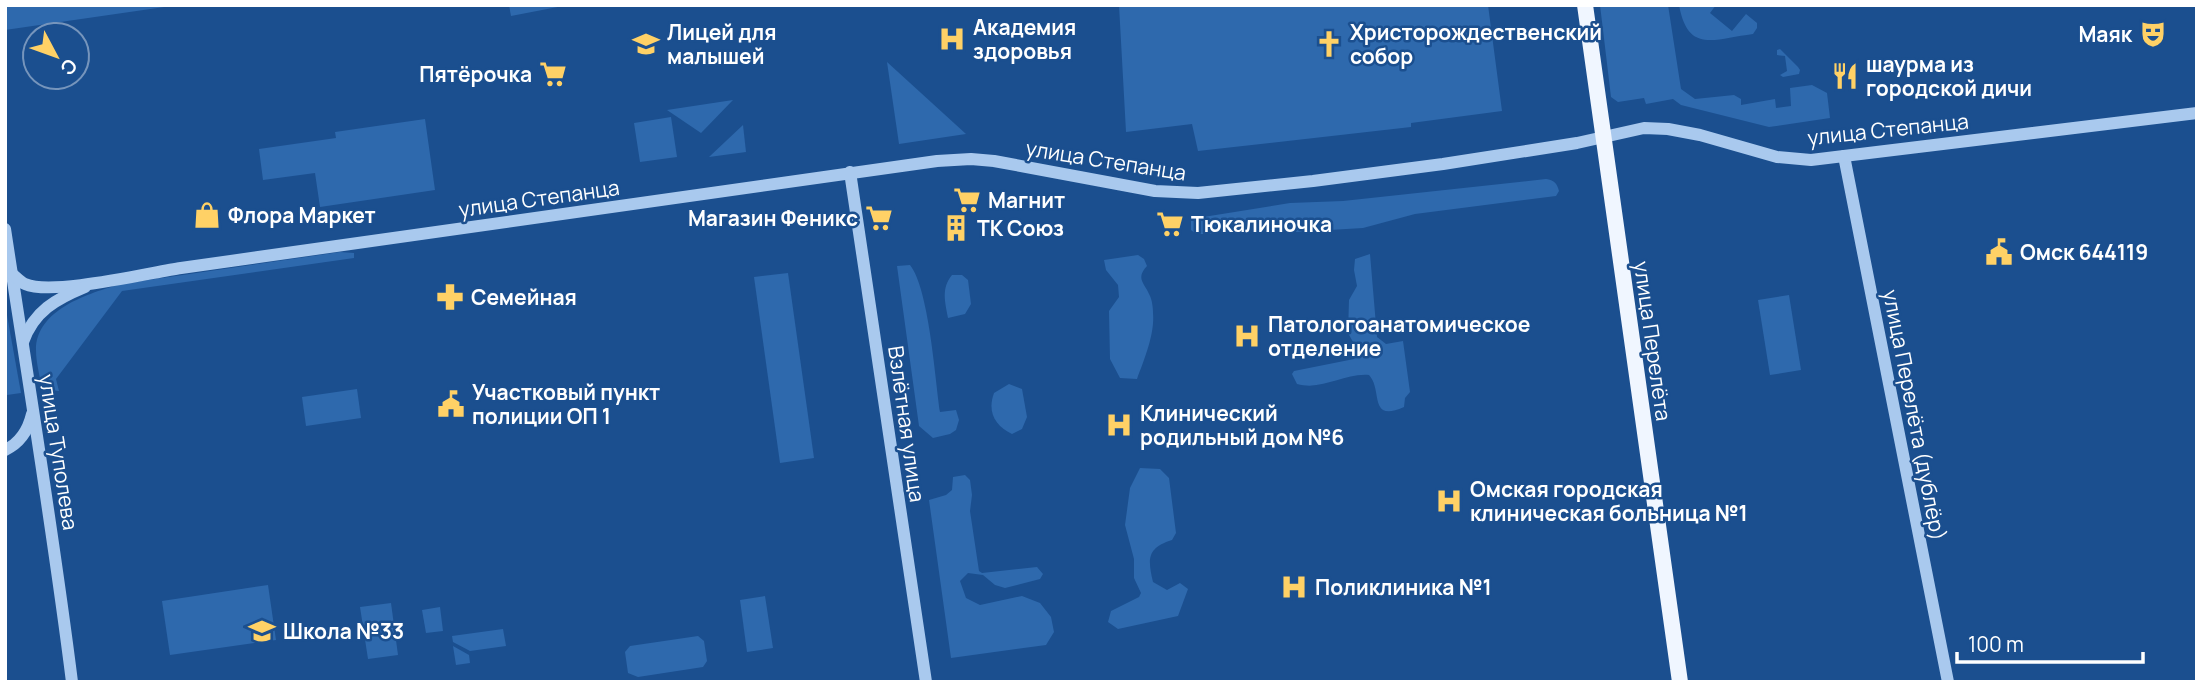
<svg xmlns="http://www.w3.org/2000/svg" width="2202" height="687" font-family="Manrope,sans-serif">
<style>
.green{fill:#2e69ad}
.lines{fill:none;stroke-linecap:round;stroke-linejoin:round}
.minor{stroke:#a9c9ee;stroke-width:12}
.major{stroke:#f0f6ff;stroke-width:16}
.labels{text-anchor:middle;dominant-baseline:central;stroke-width:5;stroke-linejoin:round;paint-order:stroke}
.poi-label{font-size:21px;font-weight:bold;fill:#fff;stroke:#1b4f8f;text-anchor:start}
.street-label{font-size:21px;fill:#fff;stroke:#1b4f8f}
</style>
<rect width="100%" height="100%" fill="#1b4f8f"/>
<!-- green -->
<g class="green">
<polygon points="5,5 178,5 5,30"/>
<polygon points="509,5 568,5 511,16"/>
<polygon points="1119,5 1488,5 1502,111 1411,123 1411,127 1198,151 1192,124 1126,132"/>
<polygon points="1600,5 1668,5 1681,89 1695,99 1734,95 1741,99 1741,105 1775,99 1776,108 1791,106 1790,88 1812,85 1827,93 1830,118 1769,127 1681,105 1673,99 1646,104 1644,98 1618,102 1611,97"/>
<path d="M1679,5h37l-6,8 22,18 14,-17 11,9v5l-4,6c-39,5 -65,20 -74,-29z"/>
<polygon points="1780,49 1798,67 1800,70 1799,74 1783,77 1780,75 1787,71 1785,56 1777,55 1777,50"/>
<polygon points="887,62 966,134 899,144"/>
<polygon points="733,100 701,133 667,110"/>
<polygon points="671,117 677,157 640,162 634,123"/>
<polygon points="425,119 435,190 320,207 315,173 263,180 259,149 336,138 335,132"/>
<polygon points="743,125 746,152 709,157"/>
<path d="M1546,179c8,1 11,4 13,12l-3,5 -141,18 -52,14 -67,4 -67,-1 -23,3h-10l-5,-4v-9l6,-3 93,-15 53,-2z"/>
<path d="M340,252l14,1v5l-232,33 -66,88 3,12 -17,-2c-2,-13 -6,-26 -6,-39 0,-41 54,-57 85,-66z"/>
<path d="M1370,254l7,83 9,7 17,-3 7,51 -5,6 -1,9c-36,16 -21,-17 -35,-32 -26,-2 -46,16 -72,9l-5,-10 2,-3 60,-12 4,-8 -10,-18 1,-33 8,-14 -3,-16 1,-11z"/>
<path d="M1138,255l6,4 3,7c-12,13 -2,17 3,30 2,4 3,12 3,17 2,21 -9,47 -16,66l-17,-1 -10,-19 -1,-48 10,-14 -1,-12 -12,-15 -2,-10z"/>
<path d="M910,265c19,24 25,113 30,147l16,-2 3,10 -3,10 -6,4 -17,4 -14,-12 -22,-160z"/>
<polygon points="788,273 814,458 780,463 754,277"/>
<path d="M952,275h10l6,5 3,24 -6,10 -17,4c-3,-16 -7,-30 4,-43z"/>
<polygon points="1789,295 1801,370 1770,375 1758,300"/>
<polygon points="5,304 21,393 7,395 5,380"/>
<path d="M1009,384l13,5 5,28 -5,12 -10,5c-17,-8 -25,-22 -18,-41z"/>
<polygon points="357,389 361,418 306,426 302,397"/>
<path d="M1140,468l20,1 9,9 7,55 -4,7c-26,8 -24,20 -19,42l14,8 13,-7 8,6 -10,27 -60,13 -10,-7 3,-11 28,-14 2,-4 -7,-15v-19l-9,-34 5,-37z"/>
<polygon points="965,475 970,480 972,495 970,511 979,571 982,573 1037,567 1043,574 1040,579 1005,588 995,585 983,575 968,573 960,581 966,598 980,605 1022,596 1040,603 1051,617 1054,632 1046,645 951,658 929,500 946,495 952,490 953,477"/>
<polygon points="268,585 276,640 170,655 162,601"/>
<polygon points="765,596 773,648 747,652 740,600"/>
<polygon points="391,603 398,655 368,659 360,607"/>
<polygon points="440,607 443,631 426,633 422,610"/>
<polygon points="503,629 506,646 470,651 453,642 452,636"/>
<polygon points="698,636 704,641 707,661 703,667 638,677 628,673 625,652 630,646"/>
<polygon points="453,646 469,655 470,663 456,665"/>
</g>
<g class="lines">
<!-- minor -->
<g class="minor">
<polyline points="1844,156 1948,682"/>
<polyline points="850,172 926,682"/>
<path d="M5,229c23,151 48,301 67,453"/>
<path d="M12,274c4,3 8,8 13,10 27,12 123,-11 156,-16l756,-107 34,-2 23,2 161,30 43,2 115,-12 130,-17 134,-21 67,-15 24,1 32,6 77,22 34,3 386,-47"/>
<path d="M23,342c11,-31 33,-43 62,-55"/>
<path d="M5,450c15,-7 23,-19 27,-36"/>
</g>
<!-- major -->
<polyline class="major" points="1585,5 1680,682"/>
</g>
<!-- icons -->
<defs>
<symbol id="theatre-bare" viewBox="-9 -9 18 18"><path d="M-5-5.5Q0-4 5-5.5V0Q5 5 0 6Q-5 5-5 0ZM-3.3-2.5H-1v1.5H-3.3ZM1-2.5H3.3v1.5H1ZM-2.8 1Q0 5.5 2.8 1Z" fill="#ffd166" stroke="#1b4f8f" stroke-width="2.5" paint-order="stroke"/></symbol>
<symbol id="hospital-bare" viewBox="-9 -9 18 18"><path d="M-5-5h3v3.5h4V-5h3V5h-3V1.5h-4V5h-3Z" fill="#ffd166" stroke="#1b4f8f" stroke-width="2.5" paint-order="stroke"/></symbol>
<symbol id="school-bare" viewBox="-9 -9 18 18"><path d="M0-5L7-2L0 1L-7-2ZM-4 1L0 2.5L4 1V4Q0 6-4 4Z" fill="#ffd166" stroke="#1b4f8f" stroke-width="2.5" paint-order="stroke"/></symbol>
<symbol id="church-bare" viewBox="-9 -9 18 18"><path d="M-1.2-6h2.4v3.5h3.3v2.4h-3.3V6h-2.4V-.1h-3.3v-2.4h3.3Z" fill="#ffd166" stroke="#1b4f8f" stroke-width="2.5" paint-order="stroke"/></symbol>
<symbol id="supermarket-bare" viewBox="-9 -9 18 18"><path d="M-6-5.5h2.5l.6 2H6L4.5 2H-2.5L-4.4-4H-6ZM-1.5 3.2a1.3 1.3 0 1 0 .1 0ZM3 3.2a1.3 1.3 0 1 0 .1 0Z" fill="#ffd166" stroke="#1b4f8f" stroke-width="2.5" paint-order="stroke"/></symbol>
<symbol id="restaurant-bare" viewBox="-9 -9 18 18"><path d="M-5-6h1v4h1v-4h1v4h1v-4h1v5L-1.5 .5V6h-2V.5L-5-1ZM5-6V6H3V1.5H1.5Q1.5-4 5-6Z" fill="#ffd166" stroke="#1b4f8f" stroke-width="2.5" paint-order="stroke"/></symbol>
<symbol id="shop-bare" viewBox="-9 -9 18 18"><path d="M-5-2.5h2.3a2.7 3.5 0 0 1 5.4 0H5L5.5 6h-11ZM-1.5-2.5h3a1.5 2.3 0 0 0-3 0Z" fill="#ffd166" stroke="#1b4f8f" stroke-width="2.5" paint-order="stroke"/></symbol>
<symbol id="building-bare" viewBox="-9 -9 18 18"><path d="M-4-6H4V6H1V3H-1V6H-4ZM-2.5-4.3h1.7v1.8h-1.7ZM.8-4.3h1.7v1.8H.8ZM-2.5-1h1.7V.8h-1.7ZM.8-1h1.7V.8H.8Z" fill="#ffd166" stroke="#1b4f8f" stroke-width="2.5" paint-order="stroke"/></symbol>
<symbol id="civic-bare" viewBox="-9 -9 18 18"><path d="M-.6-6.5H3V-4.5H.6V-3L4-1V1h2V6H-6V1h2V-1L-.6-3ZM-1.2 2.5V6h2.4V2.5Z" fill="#ffd166" stroke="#1b4f8f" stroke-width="2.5" paint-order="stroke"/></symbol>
<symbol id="pharmacy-bare" viewBox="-9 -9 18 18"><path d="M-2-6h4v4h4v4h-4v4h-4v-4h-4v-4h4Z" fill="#ffd166" stroke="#1b4f8f" stroke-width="2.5" paint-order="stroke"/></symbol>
</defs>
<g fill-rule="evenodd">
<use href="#theatre-bare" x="2134" y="15" width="38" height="38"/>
<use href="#hospital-bare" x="933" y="20" width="38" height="38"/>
<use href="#school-bare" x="627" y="25" width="38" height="38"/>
<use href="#church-bare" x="1310" y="25" width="38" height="38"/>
<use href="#supermarket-bare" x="534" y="55" width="38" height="38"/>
<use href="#restaurant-bare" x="1826" y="57" width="38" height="38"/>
<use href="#supermarket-bare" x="948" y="181" width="38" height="38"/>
<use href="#shop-bare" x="188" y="196" width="38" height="38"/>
<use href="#supermarket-bare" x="860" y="199" width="38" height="38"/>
<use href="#supermarket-bare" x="1151" y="205" width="38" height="38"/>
<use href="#building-bare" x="937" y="209" width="38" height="38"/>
<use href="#civic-bare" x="1980" y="233" width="38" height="38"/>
<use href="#pharmacy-bare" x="431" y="278" width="38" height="38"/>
<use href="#hospital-bare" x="1228" y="317" width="38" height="38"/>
<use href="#civic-bare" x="432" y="385" width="38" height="38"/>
<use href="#hospital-bare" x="1100" y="406" width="38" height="38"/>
<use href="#hospital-bare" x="1430" y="482" width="38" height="38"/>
<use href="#hospital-bare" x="1275" y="568" width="38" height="38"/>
<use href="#school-bare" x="243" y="612" width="38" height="38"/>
</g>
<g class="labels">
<!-- poi labels -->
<g class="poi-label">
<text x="973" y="27">Академия<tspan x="973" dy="24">здоровья</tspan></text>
<text x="667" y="32">Лицей для<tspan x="667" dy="24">малышей</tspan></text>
<text x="1350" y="32">Христорождественский<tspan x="1350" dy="24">собор</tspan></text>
<text x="2132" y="34" text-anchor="end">Маяк</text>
<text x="1866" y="64">шаурма из<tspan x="1866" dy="24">городской дичи</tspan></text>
<text x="532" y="74" text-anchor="end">Пятёрочка</text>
<text x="988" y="200">Магнит</text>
<text x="228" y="215">Флора Маркет</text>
<text x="858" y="218" text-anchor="end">Магазин Феникс</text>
<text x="1191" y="224">Тюкалиночка</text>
<text x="977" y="228">ТК Союз</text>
<text x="2020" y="252">Омск 644119</text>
<text x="471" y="297">Семейная</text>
<text x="1268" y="324">Патологоанатомическое<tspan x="1268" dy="24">отделение</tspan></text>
<text x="472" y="392">Участковый пункт<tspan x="472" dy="24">полиции ОП 1</tspan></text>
<text x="1140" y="413">Клинический<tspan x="1140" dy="24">родильный дом №6</tspan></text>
<text x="1470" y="489">Омская городская<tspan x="1470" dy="24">клиническая больница №1</tspan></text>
<text x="1315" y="587">Поликлиника №1</text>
<text x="283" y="631">Школа №33</text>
</g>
<!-- street labels -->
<g class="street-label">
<text transform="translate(1888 129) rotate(-6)">улица Степанца</text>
<text transform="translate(1106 160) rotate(9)">улица Степанца</text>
<text transform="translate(539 198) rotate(-8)">улица Степанца</text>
<text transform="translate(1653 341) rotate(82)">улица Перелёта</text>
<text transform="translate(1915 415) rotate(79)">улица Перелёта (дублёр)</text>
<text transform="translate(907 424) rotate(82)">Взлётная улица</text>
<text transform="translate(59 452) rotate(81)">улица Туполева</text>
</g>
</g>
<!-- border -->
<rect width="2202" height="687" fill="none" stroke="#ffffff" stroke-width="14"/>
<!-- north arrow -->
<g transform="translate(56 56) rotate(131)"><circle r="33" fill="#1b4f8f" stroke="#7695bc" stroke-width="2"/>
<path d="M0-5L12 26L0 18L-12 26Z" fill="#ffd166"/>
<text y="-10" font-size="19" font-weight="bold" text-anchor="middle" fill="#ffffff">С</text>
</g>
<!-- scale -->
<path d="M1957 652v10h186v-10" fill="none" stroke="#ffffff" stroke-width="3.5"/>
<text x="1968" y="652" font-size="21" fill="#ffffff" stroke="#1b4f8f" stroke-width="5" paint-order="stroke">100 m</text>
</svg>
